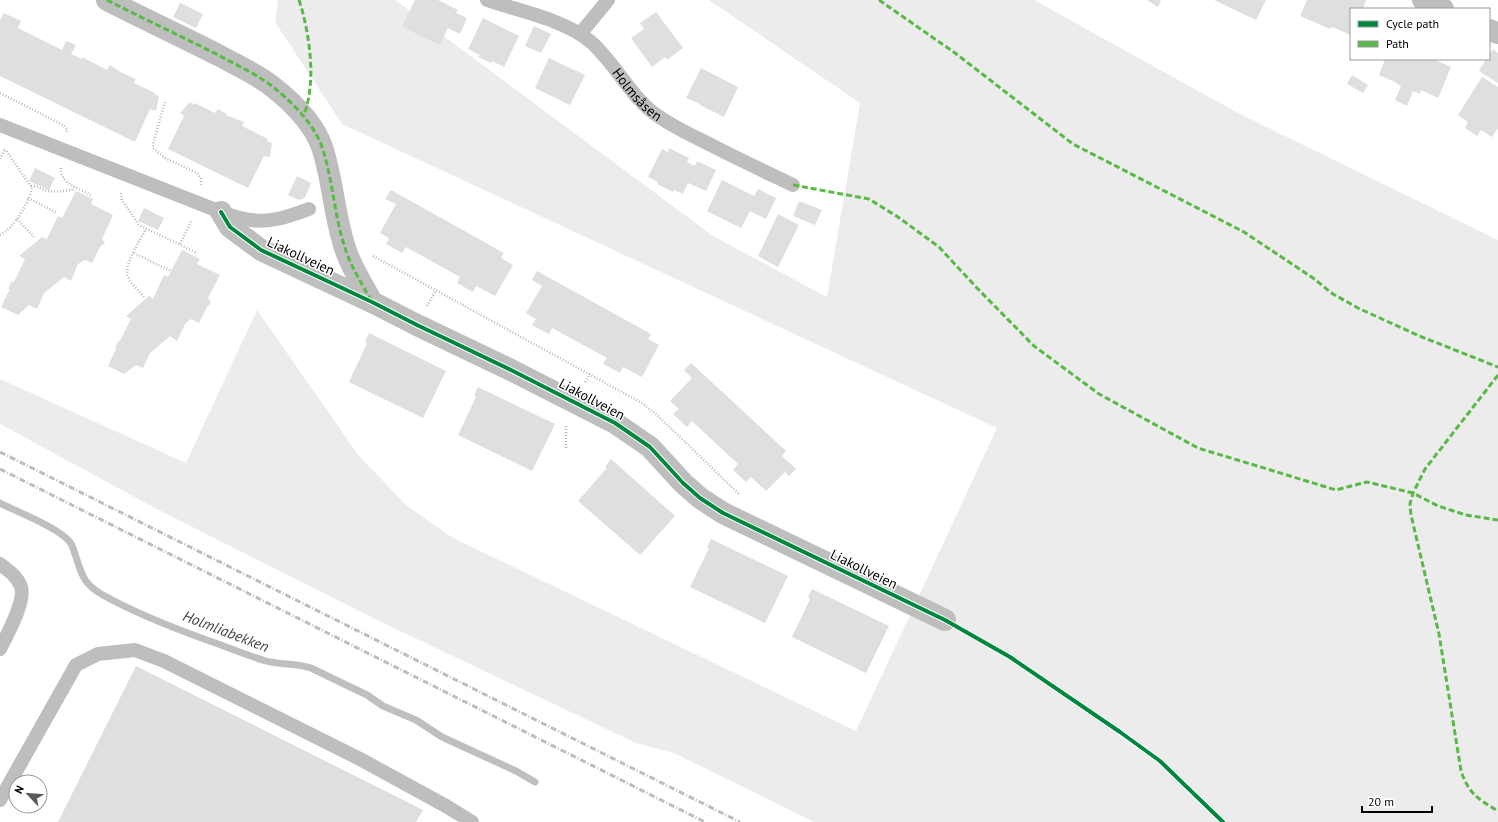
<svg xmlns="http://www.w3.org/2000/svg" width="1498" height="822" font-family="'PT Sans',sans-serif">
<style>
.green{fill:#ececec}
.lines{fill:none;stroke-linecap:round;stroke-linejoin:round}
.stream{stroke:#bfbfbf;stroke-width:7}
.building{fill:#dfdfdf}
.path{stroke:#b9b9b9;stroke-width:2.5;stroke-dasharray:1 2;stroke-linecap:butt}
.service{stroke:#bebebe;stroke-width:14}
.minor{stroke:#bebebe;stroke-width:22}
.rail{stroke:#bebebe;stroke-width:3;stroke-dasharray:6 2 1 2;stroke-linecap:butt}
.quiet{stroke:#58b947;stroke-width:3;stroke-dasharray:6 3;stroke-linecap:butt}
.cycleway-casing{stroke:#fff;stroke-width:6}
.cycleway{stroke:#00873e;stroke-width:4}
.labels{text-anchor:middle;dominant-baseline:central;stroke-width:3;stroke-linejoin:round;paint-order:stroke}
.street-label{font-size:14px;fill:#000;stroke:#fff}
.water-label{font-size:15px;font-style:italic;fill:#444;stroke:#fff}
</style>
<rect width="100%" height="100%" fill="#fff"/>
<!-- green -->
<polygon class="green" points="278,0 395,0 713,236 827,297 860,103 709,0 1034,0 1238,113 1498,240 1498,822 814,822 674,753 636,743 375,619 153,507 0,424 0,379 186,463 257,310 359,456 406,505 453,538 856,731 997,428 342,124 275,22"/>
<g class="lines">
<!-- stream -->
<path class="stream" d="M0,503c17,9 57,24 69,38 4,4 4,8 6,13 7,21 8,30 28,41 30,17 68,32 101,44 21,7 41,16 62,22 15,4 31,2 45,7l56,27 16,11 33,14 26,17 74,34 19,11"/>
</g>
<!-- building -->
<g class="building">
<polygon points="415,0 438,0 458,10 456,13 467,18 460,34 448,28 440,45 402,27"/>
<polygon points="1147,0 1161,0 1158,7"/>
<polygon points="1214,0 1266,0 1256,20"/>
<polygon points="1307,0 1366,0 1363,9 1351,9 1351,35 1332,27 1330,29 1300,16"/>
<polygon points="180,3 203,14 196,28 173,17"/>
<polygon points="656,12 683,48 667,60 665,57 652,67 631,38 644,29 640,23"/>
<polygon points="4,13 21,21 18,28 62,50 66,41 76,45 71,54 82,59 82,57 107,70 110,65 122,73 136,79 134,83 155,93 154,94 159,96 156,111 150,109 135,142 0,76 0,20"/>
<polygon points="483,18 519,36 504,67 492,61 491,63 478,57 480,55 468,49"/>
<polygon points="534,26 551,34 541,53 525,46"/>
<polygon points="1493,49 1498,53 1498,83 1479,71 1486,59 1489,59 1489,55"/>
<polygon points="549,58 585,75 570,105 535,88"/>
<polygon points="1385,59 1433,59 1451,67 1438,98 1421,90 1420,94 1413,91 1407,106 1395,100 1401,86 1397,84 1397,83 1379,75"/>
<polygon points="701,68 738,87 724,117 700,105 700,104 686,98"/>
<polygon points="1352,75 1368,85 1363,93 1347,84"/>
<polygon points="1482,77 1498,87 1498,128 1492,137 1481,130 1477,136 1465,128 1468,122 1458,115"/>
<polygon points="190,102 194,105 195,103 215,113 218,109 227,114 226,115 244,122 242,126 268,139 267,141 272,143 270,157 264,156 248,188 168,149 184,116 180,113"/>
<polygon points="669,148 689,158 687,162 695,166 697,161 716,170 706,191 688,183 683,194 674,190 673,192 657,184 658,182 648,177 662,149 668,152"/>
<polygon points="35,168 55,178 49,190 29,181"/>
<polygon points="297,176 311,183 305,198 299,200 288,195"/>
<polygon points="722,180 754,196 758,189 776,198 766,219 750,211 741,228 707,211"/>
<polygon points="391,190 504,253 501,258 513,265 495,296 476,286 473,292 457,283 460,277 406,247 402,253 386,244 389,238 380,233 396,204 385,199"/>
<polygon points="76,191 93,199 91,204 113,215 102,239 105,243 100,247 92,263 85,260 78,264 71,281 64,277 44,293 37,309 29,305 18,315 1,307 10,289 8,289 12,281 14,282 25,259 19,256 42,237 47,239 58,216 62,218"/>
<polygon points="799,201 822,210 815,225 793,216"/>
<polygon points="144,208 164,218 158,230 138,221"/>
<polygon points="778,214 799,225 778,267 758,256"/>
<polygon points="182,250 200,259 197,264 220,275 208,298 211,303 207,307 199,323 191,319 185,324 177,341 170,336 150,353 143,368 136,365 124,374 108,366 116,349 115,348 119,340 120,341 131,319 126,316 149,296 153,299 164,275 168,277"/>
<polygon points="537,271 651,334 648,339 659,345 642,377 623,367 620,373 603,364 607,358 552,328 549,334 532,325 536,319 526,313 542,286 532,280"/>
<polygon points="369,333 446,371 423,418 349,382 367,343 365,342"/>
<polygon points="691,363 786,451 782,456 796,469 789,476 785,472 766,491 751,477 746,482 733,470 738,464 692,421 687,427 673,414 679,409 670,401 692,378 684,370"/>
<polygon points="478,387 555,424 532,471 458,435 476,397 474,396"/>
<polygon points="611,459 675,516 640,555 578,501 607,468 605,467"/>
<polygon points="711,539 788,576 765,623 690,587 709,548 707,547"/>
<polygon points="812,589 889,626 866,673 792,637 810,599 808,597"/>
<polygon points="136,666 423,810 416,822 58,822"/>
</g>
<g class="lines">
<!-- path -->
<g class="path">
<polyline points="0,93 63,125 67,129 67,132"/>
<polyline points="165,102 153,144 153,148 165,158 197,173 201,179 201,185"/>
<polyline points="0,159 5,149"/>
<path d="M61,168c-2,15 19,21 30,27"/>
<path d="M31,186c7,-1 11,4 18,5 7,1 15,0 23,-1l2,-3"/>
<polyline points="121,193 122,200 139,225 197,253"/>
<polyline points="28,198 57,213"/>
<polyline points="17,219 34,237"/>
<path d="M0,235c14,-7 29,-32 32,-47l-27,-39"/>
<polyline points="180,244 192,220"/>
<polyline points="134,253 171,271"/>
<polyline points="373,256 642,403 657,415 739,494"/>
<path d="M144,297c-5,-6 -12,-12 -16,-20 -5,-11 12,-37 18,-48"/>
<polyline points="427,306 436,290"/>
<polyline points="585,382 590,374"/>
<polyline points="566,448 566,425"/>
</g>
<!-- service -->
<g class="service">
<path id="s1" d="M487,0c32,11 79,20 104,42 25,22 39,55 67,74 17,12 35,20 53,29 27,14 55,27 82,40"/>
<polyline points="580,34 608,0"/>
<path d="M0,125l221,87c9,3 20,7 30,8 20,3 39,-4 58,-11"/>
<path d="M0,564c8,6 18,13 21,23 5,14 -14,48 -21,62"/>
<polyline points="0,800 76,665 98,654 135,650 164,661 360,759 446,806 472,822"/>
</g>
<!-- minor -->
<g class="minor">
<path d="M107,0c37,19 76,37 113,56 18,10 37,18 53,31 19,15 41,37 49,60 11,33 12,68 23,101 6,19 17,36 27,54"/>
<polyline points="1423,0 1443,9"/>
<polyline points="1489,30 1498,33"/>
<polyline points="221,212 230,227 261,250 372,302 417,325 511,370 615,423 650,447 683,483 700,498 723,513 945,620"/>
</g>
<!-- rail -->
<g class="rail">
<polyline points="0,452 740,822"/>
<polyline points="0,469 705,822"/>
</g>
<!-- quiet -->
<g class="quiet">
<path d="M107,0c37,19 76,37 113,56 18,10 37,18 53,31 19,15 41,37 49,60 11,33 12,68 23,101 6,19 17,36 27,54"/>
<path d="M299,0c11,34 18,84 4,117"/>
<polyline points="879,0 955,53 1073,144 1244,232 1313,278 1333,294 1358,308 1417,335 1498,367"/>
<polyline points="793,185 869,199 898,217 939,247 977,288 1034,346 1099,394 1198,448 1336,490 1367,482 1413,493 1438,506 1466,515 1498,520"/>
<path d="M1498,375l-73,94 -12,24 -3,11 1,11 28,119 22,137c8,23 17,28 37,40"/>
</g>
<defs>
<polyline id="cycleway" points="221,212 230,227 261,250 372,302 417,325 511,370 615,423 650,447 683,483 700,498 723,513 945,620 1010,657 1120,732 1160,761 1223,822"/>
</defs>
<!-- cycleway casing -->
<use href="#cycleway" class="cycleway-casing"/>
<!-- cycleway -->
<use href="#cycleway" class="cycleway"/>
</g>
<g class="labels">
<!-- street labels -->
<g class="street-label">
<text stroke="none"><textPath href="#s1" startOffset="183">Holmsåsen</textPath></text>
<text transform="translate(301 256) rotate(25)">Liakollveien</text>
<text transform="translate(592 399) rotate(28)">Liakollveien</text>
<text transform="translate(864 569) rotate(26)">Liakollveien</text>
</g>
<!-- water labels -->
<g class="water-label">
<text transform="translate(226 631) rotate(21)">Holmliabekken</text>
</g>
</g>
<!-- legend -->
<rect x="1350" y="8" width="140" height="52" fill="#ffffff" stroke="#999999"/>
<rect x="1358" y="21" width="20" height="6" fill="#00873e" stroke="#999999"/>
<text x="1386" y="28" font-size="12" fill="#000000">Cycle path</text>
<rect x="1358" y="41" width="20" height="6" fill="#58b947" stroke="#999999"/>
<text x="1386" y="48" font-size="12" fill="#000000">Path</text>
<!-- north arrow -->
<g transform="translate(28 794) rotate(296)"><circle r="19" fill="#ffffff" stroke="#999999"/>
<path d="M0-3L7 15L0 10L-7 15Z" fill="#595959"/>
<text y="-6" font-size="11" font-weight="bold" text-anchor="middle" fill="#000000">N</text>
</g>
<!-- scale -->
<path d="M1362 806v6h70v-6" fill="none" stroke="#000000" stroke-width="2"/>
<text x="1368" y="806" font-size="12" fill="#000000" stroke="#ffffff" stroke-width="3" paint-order="stroke">20 m</text>
</svg>
